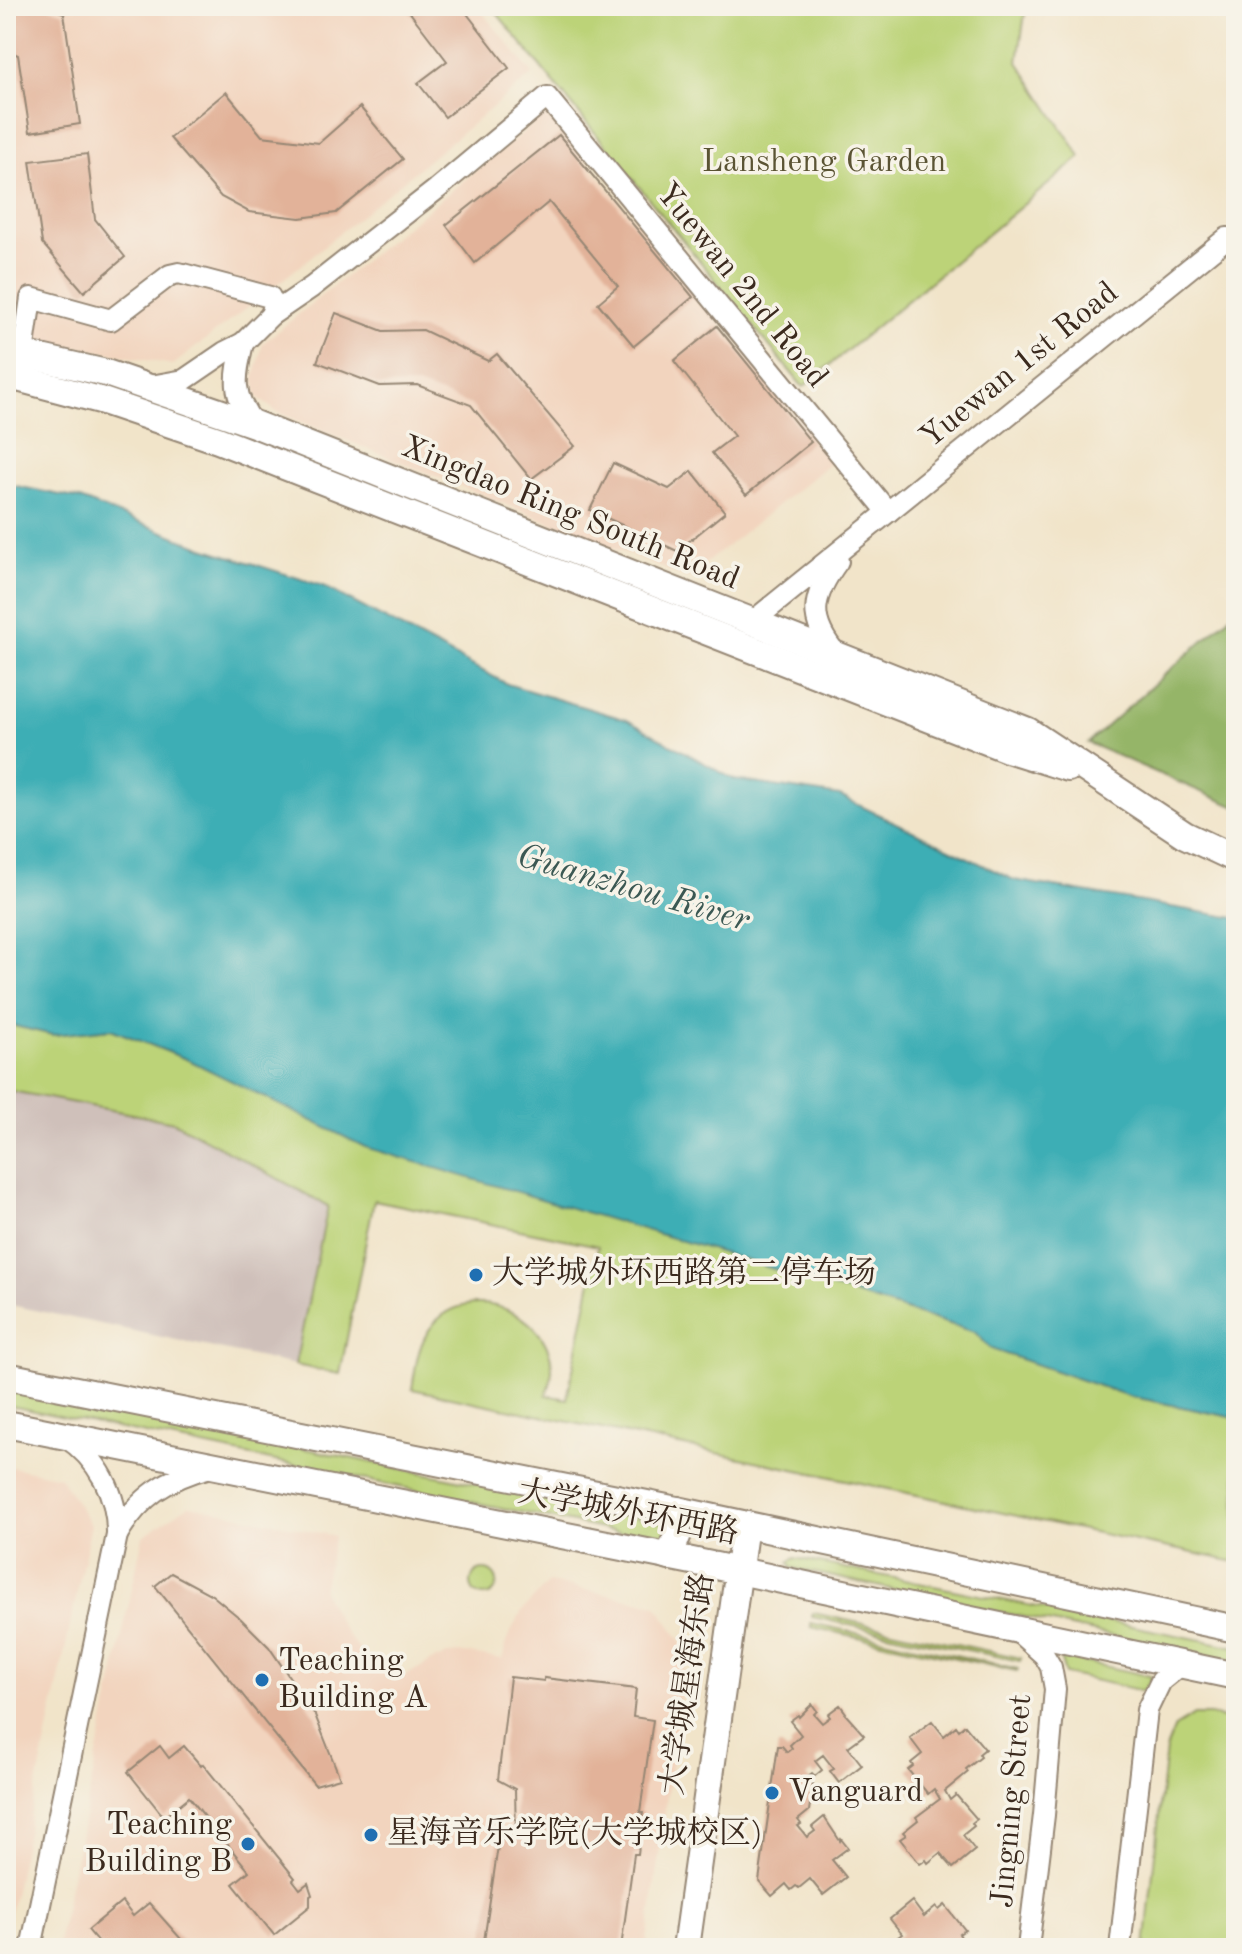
<svg xmlns="http://www.w3.org/2000/svg" width="1242" height="1954" font-family="'Old Standard TT','Noto Serif SC',serif">
<style>
.built{fill:#f2d4be}
.industrial{fill:#cfc0ba}
.green{fill:#bcd378;stroke:#7c7e4b;stroke-width:2}
.forest{fill:#95b568;stroke:#687043;stroke-width:2}
.water{fill:#3caeb5;stroke:#3c6c6a;stroke-width:2}
.building{fill:#e2b299}
.lines{fill:none;stroke-linecap:round;stroke-linejoin:round}
.minor-casing{stroke:#968774;stroke-width:24}
.major-casing{stroke:#968774;stroke-width:30}
.minor{stroke:#fff;stroke-width:20}
.major{stroke:#fff;stroke-width:26}
.poi-dot{fill:#1f6fb2;stroke:#f7f3e8;stroke-width:3}
.labels{text-anchor:middle;dominant-baseline:central;stroke-width:7;stroke-linejoin:round;paint-order:stroke}
.park-label{font-size:32px;fill:#5b5434;stroke:#f7f3e8}
.street-label{font-size:32px;fill:#3b2a1e;stroke:#f7f3e8}
.poi-label{font-size:32px;fill:#3b2a1e;stroke:#f7f3e8;text-anchor:start}
.water-label{font-size:34px;font-style:italic;fill:#3b5853;stroke:#f7f3e8}
</style>
<rect width="100%" height="100%" fill="#f7f3e8"/>
<filter id="ink" filterUnits="userSpaceOnUse"><feTurbulence type="fractalNoise" baseFrequency=".0125" numOctaves="2"/><feDisplacementMap in="SourceGraphic" scale="16" xChannelSelector="R" yChannelSelector="G"/><feConvolveMatrix kernelMatrix="1 2 1 2 8 2 1 2 1" color-interpolation-filters="sRGB"/></filter>
<filter id="wash" filterUnits="userSpaceOnUse"><feTurbulence type="fractalNoise" baseFrequency=".006" numOctaves="4" result="noise"/><feDisplacementMap in="SourceGraphic" scale="32" xChannelSelector="R" yChannelSelector="G"/><feGaussianBlur stdDeviation="1.8" result="paint"/><feColorMatrix in="noise" values="0 0 0 0 0 0 0 0 0 0 0 0 0 0 0 0 0 1.4 0 .05"/><feComposite in="paint" operator="in"/></filter>
<g filter="url(#wash)">
<rect width="100%" height="100%" fill="#f1e4c9"/>
<!-- built -->
<g class="built">
<polygon points="6,6 477,6 533,74 285,278 173,365 6,334"/>
<polygon points="547,113 833,461 687,578 277,412 257,397 254,379 263,343"/>
<polygon points="6,1466 60,1477 91,1525 6,1933"/>
<polygon points="190,1505 334,1536 323,1591 337,1619 354,1644 374,1664 395,1676 407,1675 433,1660 450,1654 464,1653 502,1659 510,1633 522,1611 549,1582 656,1605 687,1650 646,1948 57,1948 143,1536"/>
</g>
<!-- industrial -->
<polygon class="industrial" points="6,1090 174,1122 328,1206 295,1365 6,1304"/>
<!-- green -->
<g class="green">
<polygon points="491,6 1026,6 1018,62 1081,157 803,387"/>
<path d="M6,1024l47,11 58,-6 80,32 532,192 252,79 16,17 138,47 107,22v144l-824,-173c3,-18 5,-38 14,-54 39,-69 153,-11 120,60l21,4 31,-153 -224,-46 -34,174 -45,-9 33,-159 -154,-84 -168,-32z"/>
<polygon points="6,1387 665,1523 667,1525 663,1541 660,1541 6,1405"/>
<polygon points="795,1558 1236,1647 1236,1662 792,1568 789,1562"/>
<circle cx="484" cy="1583" r="13"/>
<polygon points="813,1613 1021,1658 1020,1661 812,1617"/>
<polygon points="811,1623 1018,1669 1017,1671 811,1627"/>
<polygon points="1060,1657 1150,1676 1152,1678 1143,1691 1065,1674"/>
<polygon points="1194,1715 1210,1715 1236,1721 1236,1948 1145,1948 1166,1749 1175,1727"/>
</g>
<!-- forest -->
<polygon class="forest" points="1236,611 1236,807 1088,743"/>
<!-- water -->
<polygon class="water" points="6,484 80,499 204,548 323,586 507,684 627,720 735,780 840,796 1014,880 1236,918 1236,1418 1129,1396 991,1349 975,1332 723,1253 365,1147 191,1061 111,1029 53,1035 6,1024"/>
<g id="blocks">
<!-- building -->
<g class="building">
<polygon points="6,6 45,6 64,13 80,124 30,132 18,55 6,50"/>
<polygon points="405,6 461,6 509,68 445,117 418,83 447,61"/>
<polygon points="226,92 262,136 319,143 360,107 403,159 336,213 300,218 249,212 221,197 170,138"/>
<polygon points="559,135 693,297 634,346 598,303 618,286 549,202 475,263 446,225"/>
<polygon points="87,154 95,219 125,257 84,292 42,243 30,161"/>
<polygon points="336,313 383,331 423,330 488,361 497,354 575,446 531,479 471,405 417,385 380,386 317,362"/>
<polygon points="717,326 811,442 746,495 712,453 734,436 674,361"/>
<polygon points="613,463 669,489 692,471 725,512 677,551 590,510"/>
<polygon points="171,1573 212,1595 241,1619 269,1647 315,1715 340,1778 315,1785 155,1586"/>
<polygon points="510,1677 544,1681 544,1678 636,1689 633,1717 653,1720 640,1812 643,1812 638,1854 634,1854 621,1948 483,1948 499,1839 516,1836 515,1789 498,1780"/>
<polygon points="812,1704 817,1711 814,1714 822,1723 830,1717 828,1714 840,1705 846,1713 845,1714 864,1735 848,1747 862,1765 839,1783 830,1771 834,1769 823,1755 815,1761 822,1770 815,1776 812,1773 807,1777 813,1783 809,1811 798,1820 801,1824 798,1826 807,1837 815,1831 812,1827 824,1817 840,1841 841,1839 848,1848 832,1860 846,1877 823,1895 810,1879 799,1888 796,1886 791,1890 786,1884 772,1896 759,1881 778,1746 782,1746 787,1752 792,1748 790,1745 801,1735 790,1721 798,1715 799,1717"/>
<polygon points="932,1721 944,1736 956,1726 959,1730 965,1725 985,1749 979,1754 981,1757 966,1769 968,1772 945,1791 950,1800 956,1795 977,1819 972,1823 974,1826 963,1835 975,1850 953,1868 940,1853 928,1863 926,1860 920,1864 900,1839 906,1835 903,1832 918,1820 916,1817 940,1799 934,1789 928,1794 908,1770 913,1766 911,1763 922,1754 910,1738"/>
<polygon points="160,1746 169,1758 184,1746 201,1766 203,1764 295,1878 293,1880 300,1889 308,1883 312,1895 310,1896 310,1906 274,1935 233,1884 249,1871 189,1797 164,1817 128,1772"/>
<polygon points="912,1901 924,1917 936,1907 939,1910 945,1905 965,1930 959,1934 961,1937 948,1948 890,1948 893,1946 890,1943 902,1934 890,1919"/>
<polygon points="122,1902 133,1916 149,1903 189,1948 103,1948 88,1930"/>
</g>
</g>
</g>
<g filter="url(#ink)">
<use href="#blocks" fill-opacity="0" stroke="#968774" stroke-width="2"/>
<g class="lines">
<defs>
<g id="minor">
<path d="M243,343c-8,35 -12,51 11,81"/>
<polyline points="23,353 31,298 111,320 170,275 179,273 270,297 274,305 271,315"/>
<polyline points="145,387 184,380 225,352 243,343 271,315 312,287 437,189 547,97 888,512"/>
<path d="M838,561c-27,37 -31,59 0,95"/>
<polyline points="752,622 1227,238"/>
<path d="M117,1535c22,-38 50,-57 93,-68"/>
<polyline points="1016,1630 1044,1655 1051,1667 1055,1689 1044,1815 1028,1948"/>
<path d="M31,1948l86,-413c1,-40 -19,-77 -53,-99"/>
<polyline points="1120,1948 1147,1710 1161,1681 1181,1665"/>
</g>
<g id="major">
<polyline points="6,350 106,373 254,424 1028,731 1185,835 1236,859"/>
<polyline points="6,375 100,400 218,440 1007,749 1068,768"/>
<polyline points="6,1376 677,1510 1236,1629"/>
<polyline points="6,1424 692,1561 1236,1676"/>
<polyline points="669,1557 678,1534 677,1510"/>
<polyline points="686,1948 745,1525"/>
</g>
</defs>
<!-- minor casing -->
<use href="#minor" class="minor-casing"/>
<!-- major casing -->
<use href="#major" class="major-casing"/>
<!-- minor -->
<use href="#minor" class="minor"/>
<!-- major -->
<use href="#major" class="major"/>
</g>
</g>
<!-- markers -->
<g class="poi-dot">
<circle cx="476" cy="1275" r="8"/>
<circle cx="262" cy="1680" r="8"/>
<circle cx="772" cy="1793" r="8"/>
<circle cx="371" cy="1835" r="8"/>
<circle cx="248" cy="1844" r="8"/>
</g>
<g class="labels">
<!-- park labels -->
<g class="park-label">
<text x="824" y="163">Lansheng Garden</text>
</g>
<!-- street labels -->
<g class="street-label">
<text transform="translate(741 286) rotate(51)">Yuewan 2nd Road</text>
<text transform="translate(1020 366) rotate(-39)">Yuewan 1st Road</text>
<text transform="translate(570 514) rotate(22)">Xingdao Ring South Road</text>
<text transform="translate(628 1514) rotate(11)">大学城外环西路</text>
<text transform="translate(689 1684) rotate(-82)">大学城星海东路</text>
<text transform="translate(1013 1801) rotate(-85)">Jingning Street</text>
</g>
<!-- poi labels -->
<g class="poi-label">
<text x="492" y="1275">大学城外环西路第二停车场</text>
<text x="278" y="1662">Teaching<tspan x="278" dy="37">Building A</tspan></text>
<text x="788" y="1793">Vanguard</text>
<text x="232" y="1826" text-anchor="end">Teaching<tspan x="232" dy="37">Building B</tspan></text>
<text x="387" y="1835">星海音乐学院(大学城校区)</text>
</g>
<!-- water labels -->
<g class="water-label">
<text transform="translate(633 889) rotate(16)">Guanzhou River</text>
</g>
</g>
<!-- margin -->
<rect width="1242" height="1954" fill="none" stroke="#f7f3e8" stroke-width="32"/>
</svg>
